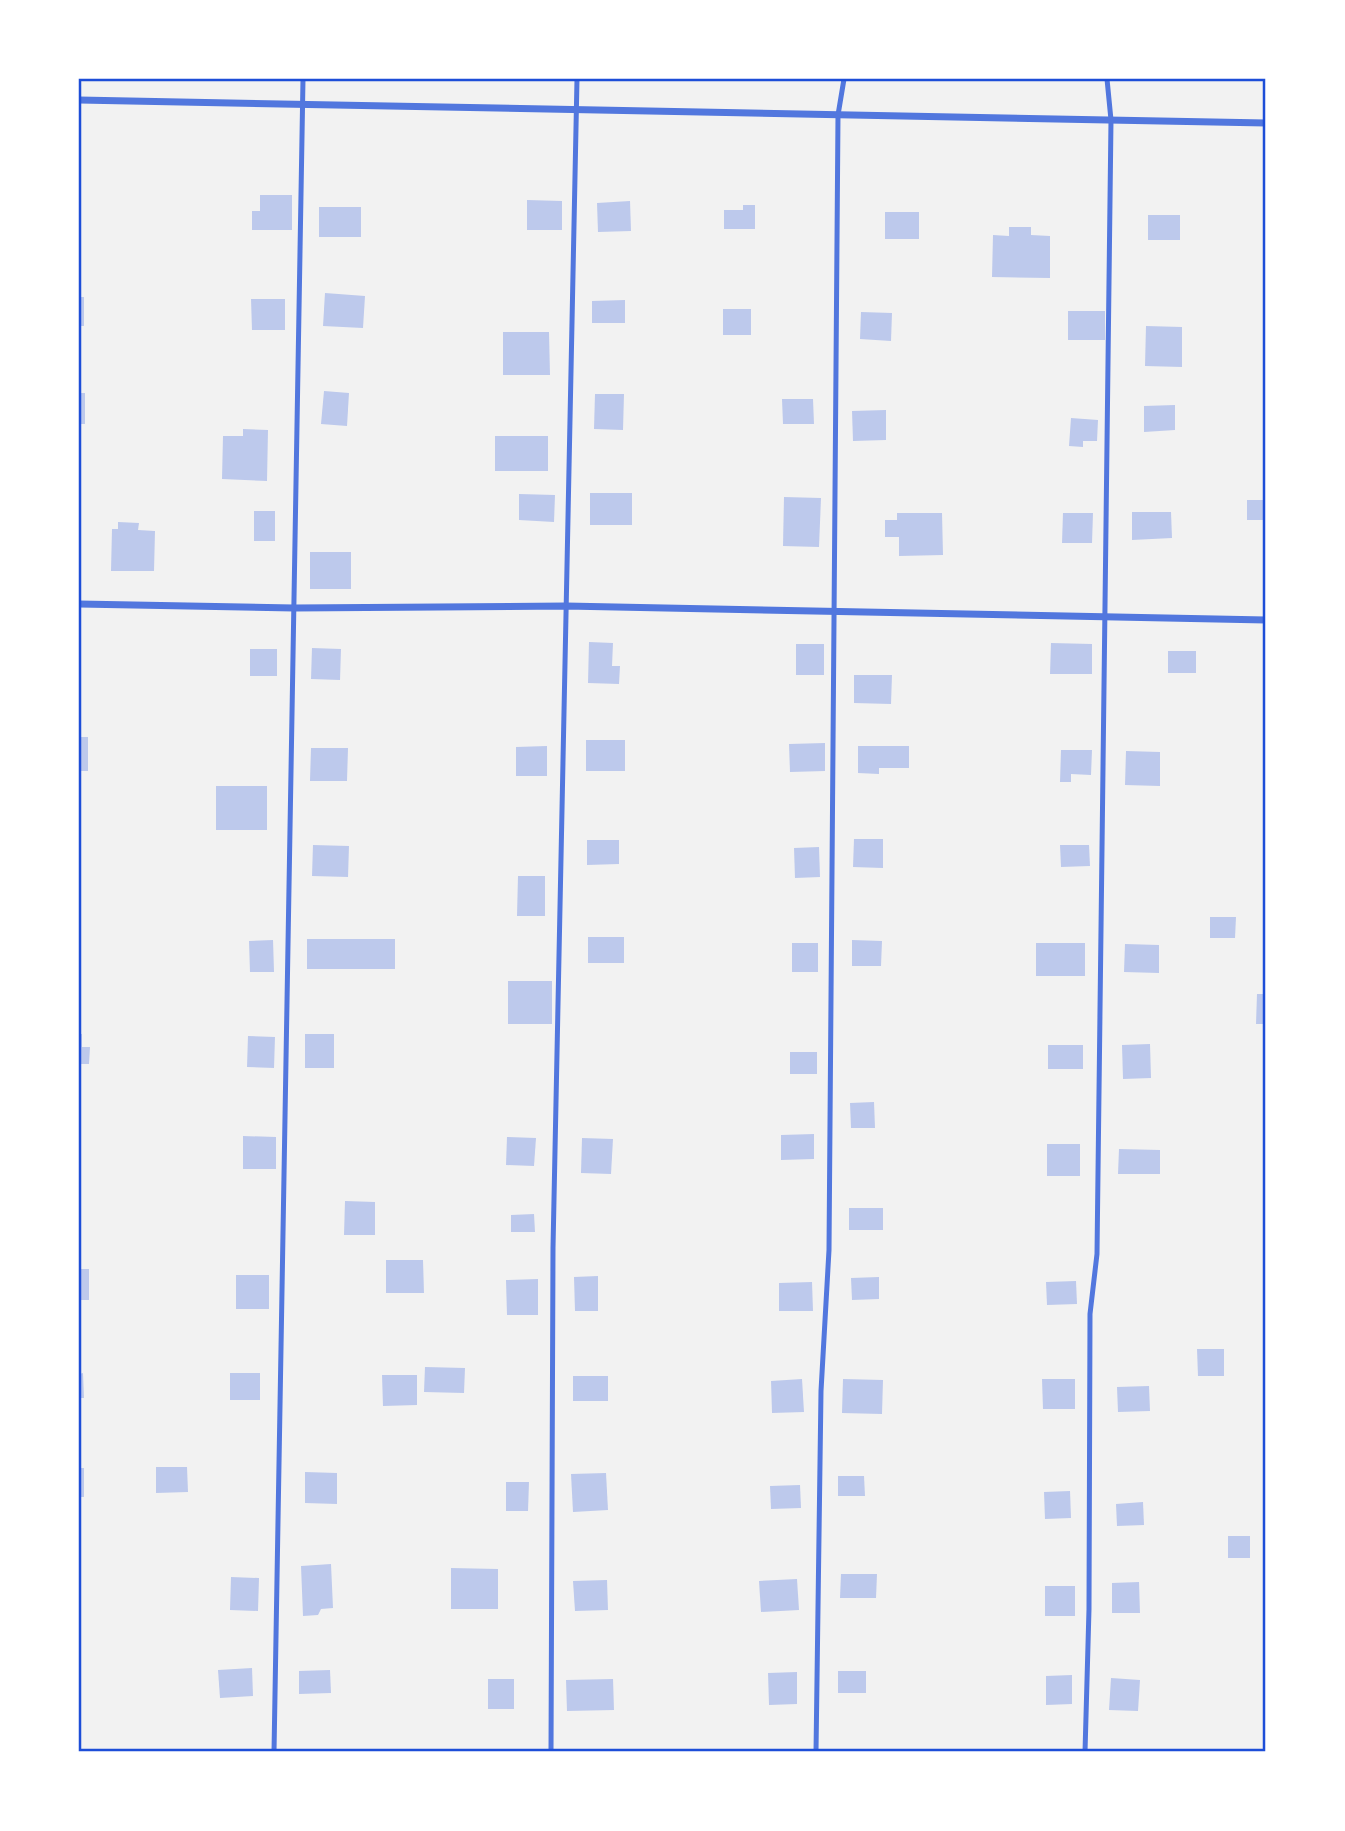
<svg xmlns="http://www.w3.org/2000/svg" width="1345" height="1831" font-family="'Exo 2',sans-serif">
<style>
.building{fill:#bdc9ec}
.lines{fill:none;stroke-linecap:round;stroke-linejoin:round}
.service{stroke:#5277de;stroke-width:5}
.minor{stroke:#5277de;stroke-width:7}
.neatline{fill:none;stroke:#1d4ed8;stroke-width:2.5}
</style>
<rect width="100%" height="100%" fill="#f2f2f2"/>
<!-- building -->
<g class="building">
<polygon points="260,195 292,195 292,230 252,230 252,211 260,211"/>
<polygon points="527,200 562,201 562,230 527,230"/>
<polygon points="630,201 631,231 598,232 597,203"/>
<polygon points="743,205 755,205 755,229 724,229 724,210 743,210"/>
<rect x="319" y="207" width="42" height="30"/>
<rect x="885" y="212" width="34" height="27"/>
<rect x="1148" y="215" width="32" height="25"/>
<polygon points="1009,227 1031,227 1031,235 1050,236 1050,278 992,277 993,235 1009,236"/>
<polygon points="325,293 365,296 363,328 323,326"/>
<rect x="79" y="297" width="5" height="29"/>
<polygon points="251,299 285,299 285,330 252,330"/>
<polygon points="625,300 625,323 592,323 592,301"/>
<rect x="723" y="309" width="28" height="26"/>
<rect x="1068" y="311" width="37" height="29"/>
<polygon points="861,312 892,313 891,341 860,339"/>
<polygon points="1146,326 1182,327 1182,367 1145,366"/>
<polygon points="503,332 549,332 550,375 503,375"/>
<polygon points="324,391 349,393 347,426 321,424"/>
<rect x="79" y="393" width="6" height="31"/>
<polygon points="595,394 624,394 623,430 594,429"/>
<polygon points="782,399 813,399 814,424 783,424"/>
<polygon points="1175,405 1175,430 1144,432 1144,406"/>
<polygon points="886,410 886,440 853,441 852,411"/>
<polygon points="1071,418 1098,420 1097,441 1083,441 1083,447 1069,446"/>
<polygon points="243,429 268,430 267,481 222,479 223,436 243,436"/>
<rect x="495" y="436" width="53" height="35"/>
<rect x="590" y="493" width="42" height="32"/>
<polygon points="519,494 555,495 554,522 519,520"/>
<polygon points="784,497 821,498 819,547 783,546"/>
<rect x="1247" y="500" width="19" height="20"/>
<rect x="254" y="511" width="21" height="30"/>
<polygon points="1132,512 1171,512 1172,538 1132,540"/>
<polygon points="897,513 942,513 943,555 899,556 899,537 885,537 885,520 897,520"/>
<polygon points="1063,513 1093,513 1092,543 1062,543"/>
<polygon points="118,522 139,523 138,530 155,531 154,571 111,571 112,529 118,529"/>
<rect x="310" y="552" width="41" height="37"/>
<polygon points="589,642 613,643 612,666 620,666 619,684 588,683"/>
<polygon points="1051,643 1092,644 1092,674 1050,674"/>
<rect x="796" y="644" width="28" height="31"/>
<polygon points="312,648 341,649 340,680 311,679"/>
<rect x="250" y="649" width="27" height="27"/>
<rect x="1168" y="651" width="28" height="22"/>
<polygon points="854,675 892,675 891,704 854,703"/>
<rect x="79" y="737" width="9" height="34"/>
<rect x="586" y="740" width="39" height="31"/>
<polygon points="825,743 825,771 790,772 789,744"/>
<polygon points="547,746 547,776 516,776 516,747"/>
<polygon points="858,746 909,746 909,768 879,768 879,774 858,773"/>
<polygon points="311,748 348,748 347,781 310,781"/>
<polygon points="1061,750 1092,750 1091,775 1071,774 1071,782 1060,782"/>
<polygon points="1126,751 1160,752 1160,786 1125,785"/>
<rect x="216" y="786" width="51" height="44"/>
<rect x="79" y="839" width="2" height="39"/>
<polygon points="854,839 883,839 883,868 853,867"/>
<polygon points="587,840 619,840 619,864 587,865"/>
<polygon points="313,845 349,846 348,877 312,876"/>
<polygon points="1060,845 1089,845 1090,866 1061,867"/>
<polygon points="819,847 820,877 795,878 794,848"/>
<polygon points="518,876 545,876 545,916 517,916"/>
<polygon points="1210,917 1236,917 1235,938 1210,938"/>
<rect x="588" y="937" width="36" height="26"/>
<rect x="307" y="939" width="88" height="30"/>
<polygon points="273,940 274,972 250,972 249,941"/>
<polygon points="852,940 882,941 881,966 852,966"/>
<rect x="792" y="943" width="26" height="29"/>
<rect x="1036" y="943" width="49" height="33"/>
<polygon points="1125,944 1159,945 1159,973 1124,972"/>
<rect x="508" y="981" width="44" height="43"/>
<polygon points="1257,994 1266,994 1266,1024 1256,1024"/>
<polygon points="79,1034 82,1034 82,1047 90,1047 89,1064 79,1064"/>
<rect x="305" y="1034" width="29" height="34"/>
<polygon points="248,1036 275,1037 274,1068 247,1067"/>
<polygon points="1150,1044 1151,1078 1123,1079 1122,1045"/>
<rect x="1048" y="1045" width="35" height="24"/>
<rect x="790" y="1052" width="27" height="22"/>
<polygon points="874,1102 875,1128 851,1128 850,1103"/>
<polygon points="814,1134 814,1159 781,1160 781,1135"/>
<polygon points="243,1136 276,1137 276,1169 243,1169"/>
<polygon points="507,1137 536,1138 534,1166 506,1165"/>
<polygon points="582,1138 613,1139 611,1174 581,1173"/>
<rect x="1047" y="1144" width="33" height="32"/>
<polygon points="1119,1149 1160,1150 1160,1174 1118,1174"/>
<polygon points="345,1201 375,1202 375,1235 344,1235"/>
<rect x="849" y="1208" width="34" height="22"/>
<polygon points="534,1214 535,1232 511,1232 511,1215"/>
<polygon points="386,1260 423,1260 424,1293 386,1293"/>
<rect x="79" y="1269" width="10" height="31"/>
<rect x="236" y="1275" width="33" height="34"/>
<polygon points="598,1276 598,1311 575,1311 574,1277"/>
<polygon points="879,1277 879,1299 852,1300 851,1278"/>
<polygon points="538,1279 538,1315 507,1315 506,1280"/>
<polygon points="1076,1281 1077,1304 1047,1305 1046,1282"/>
<polygon points="812,1282 813,1311 779,1311 779,1283"/>
<polygon points="1197,1349 1224,1349 1224,1376 1198,1376"/>
<polygon points="425,1367 465,1368 464,1393 424,1392"/>
<polygon points="83,1373 84,1398 79,1398 79,1374"/>
<rect x="230" y="1373" width="30" height="27"/>
<polygon points="382,1375 417,1375 417,1405 383,1406"/>
<rect x="573" y="1376" width="35" height="25"/>
<polygon points="802,1379 804,1412 772,1413 771,1381"/>
<polygon points="843,1379 883,1380 882,1414 842,1413"/>
<polygon points="1042,1379 1075,1379 1075,1409 1043,1409"/>
<polygon points="1149,1386 1150,1411 1118,1412 1117,1387"/>
<polygon points="156,1467 187,1467 188,1492 156,1493"/>
<rect x="79" y="1468" width="5" height="29"/>
<polygon points="305,1472 337,1473 337,1504 305,1503"/>
<polygon points="606,1473 608,1510 573,1512 571,1474"/>
<polygon points="838,1476 864,1476 865,1496 838,1496"/>
<polygon points="506,1482 529,1482 528,1511 506,1511"/>
<polygon points="800,1485 801,1508 771,1509 770,1486"/>
<polygon points="1070,1491 1071,1518 1045,1519 1044,1492"/>
<polygon points="1143,1502 1144,1525 1117,1526 1116,1504"/>
<rect x="1228" y="1536" width="22" height="22"/>
<polygon points="331,1564 333,1608 321,1609 318,1615 303,1616 301,1566"/>
<polygon points="451,1568 498,1569 498,1609 451,1609"/>
<polygon points="841,1574 877,1574 876,1598 840,1598"/>
<polygon points="231,1577 259,1578 258,1611 230,1610"/>
<polygon points="797,1579 799,1610 761,1612 759,1581"/>
<polygon points="607,1580 608,1610 575,1611 573,1581"/>
<polygon points="1139,1582 1140,1613 1112,1613 1112,1583"/>
<rect x="1045" y="1586" width="30" height="30"/>
<polygon points="252,1668 253,1696 220,1698 218,1670"/>
<polygon points="330,1670 331,1693 299,1694 299,1671"/>
<rect x="838" y="1671" width="28" height="22"/>
<polygon points="797,1672 797,1704 769,1705 768,1673"/>
<polygon points="1072,1675 1072,1704 1046,1705 1046,1676"/>
<polygon points="1111,1678 1140,1680 1138,1711 1109,1710"/>
<rect x="488" y="1679" width="26" height="30"/>
<polygon points="613,1679 614,1710 567,1711 566,1680"/>
</g>
<g class="lines">
<!-- service -->
<g class="service">
<polyline points="274,1752 303,79"/>
<polyline points="551,1752 553,1248 577,79"/>
<polyline points="816,1752 821,1391 829,1250 838,115 844,79"/>
<polyline points="1085,1752 1089,1609 1090,1314 1097,1254 1111,120 1107,79"/>
</g>
<!-- minor -->
<g class="minor">
<polyline points="79,100 1266,123"/>
<polyline points="79,604 294,608 566,606 1266,620"/>
</g>
</g>
<!-- border -->
<rect width="1345" height="1831" fill="none" stroke="#ffffff" stroke-width="161"/>
<rect x="80" y="80" width="1184" height="1670" class="neatline"/>
</svg>
